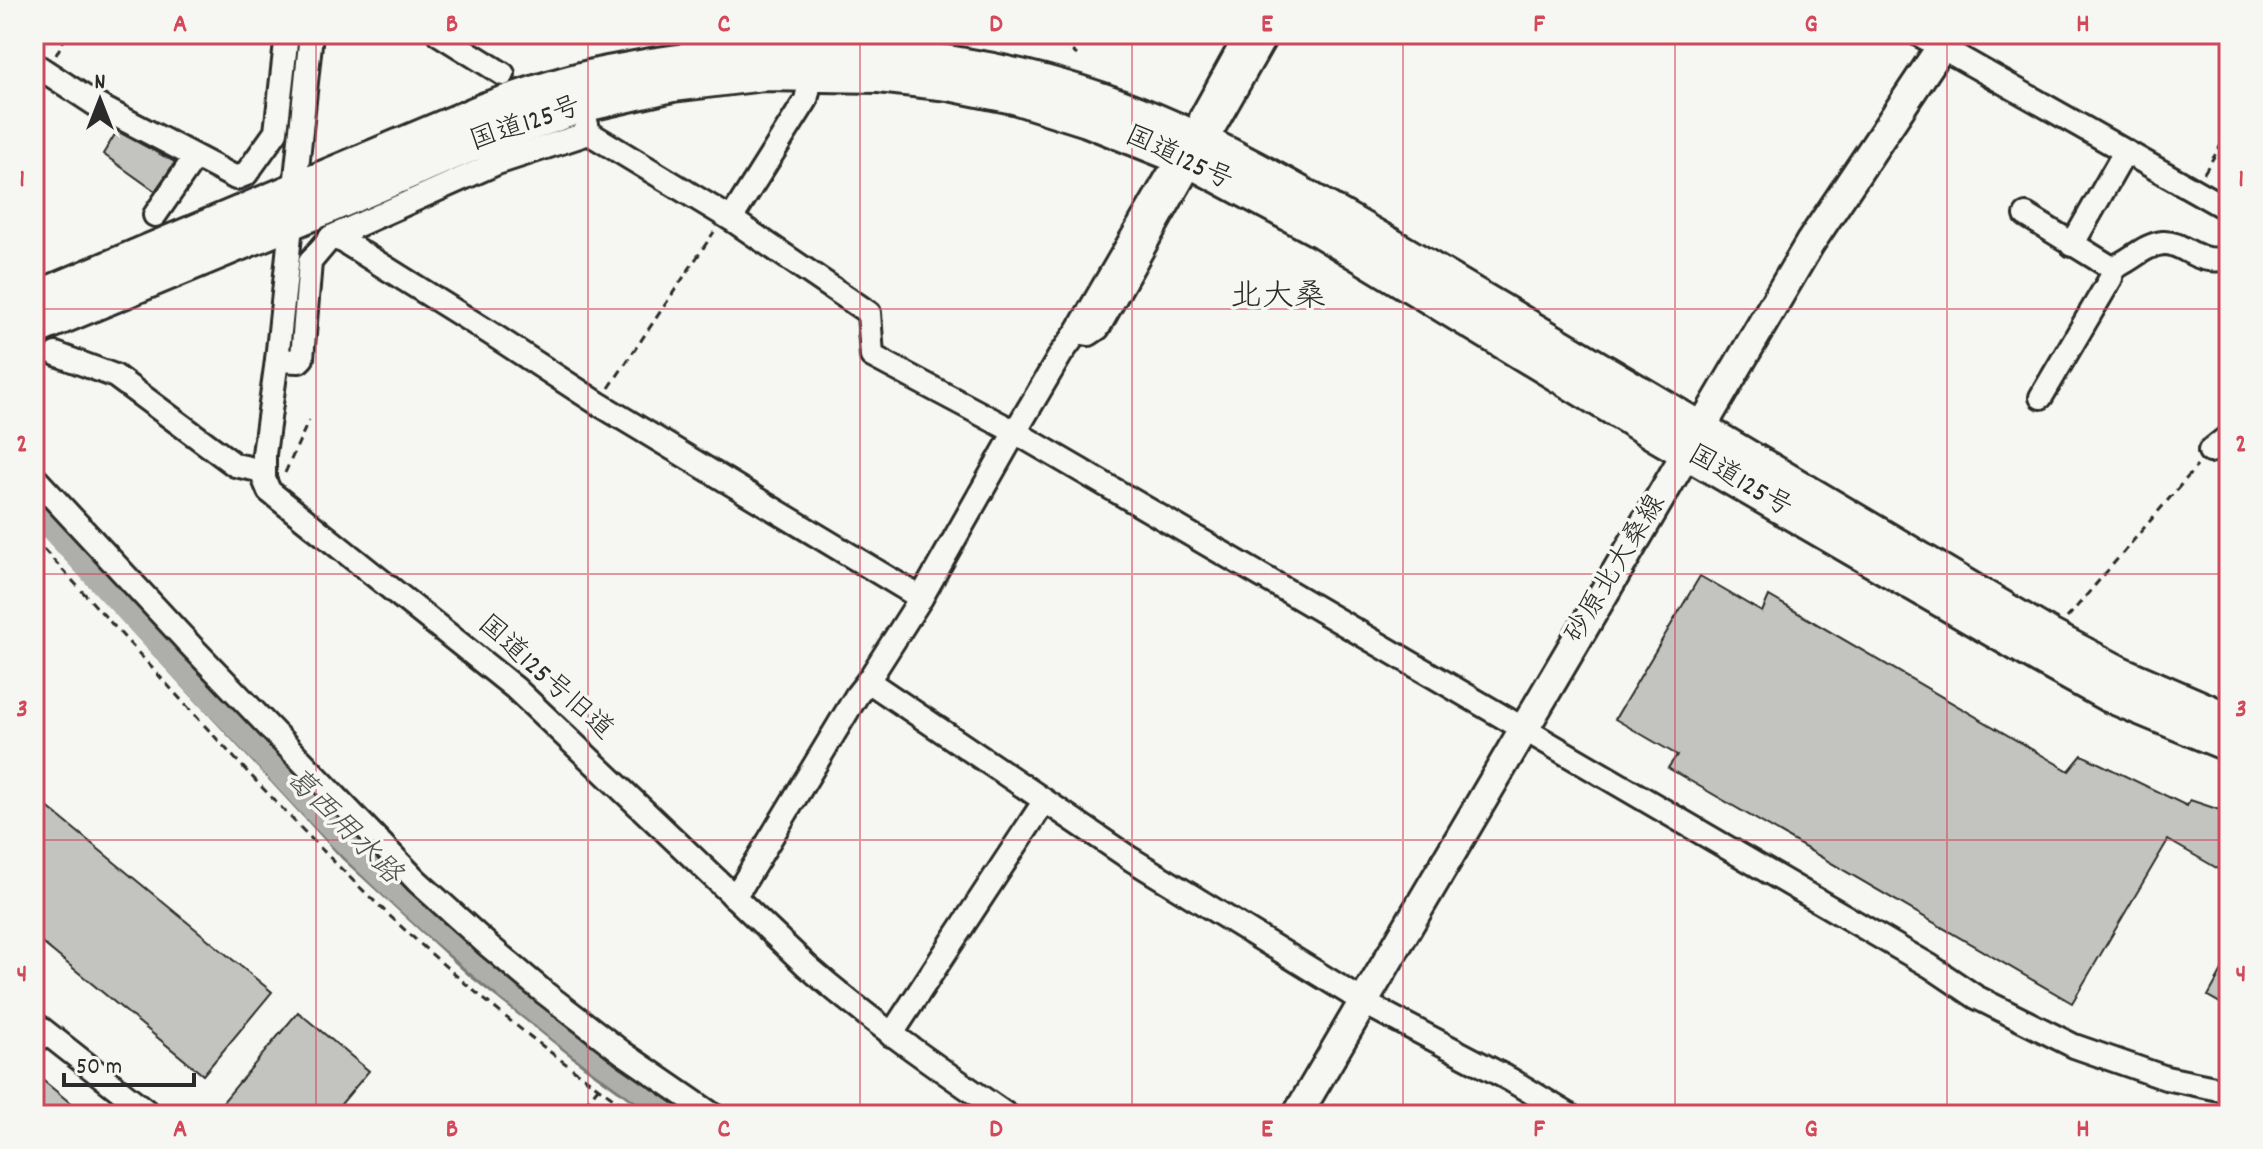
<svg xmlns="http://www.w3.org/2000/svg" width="2263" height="1149" font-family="Dekko,'Klee One',sans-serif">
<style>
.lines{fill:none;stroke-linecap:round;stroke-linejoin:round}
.stream{stroke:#7a7a78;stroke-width:5}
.river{stroke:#aeaeab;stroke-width:32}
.building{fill:#c3c3c0;stroke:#2b2b2b;stroke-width:2}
.minor-casing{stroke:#2b2b2b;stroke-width:28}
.major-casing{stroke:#2b2b2b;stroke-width:34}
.highway-casing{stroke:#2b2b2b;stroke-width:38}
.path{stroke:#2b2b2b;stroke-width:3;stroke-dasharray:8 6;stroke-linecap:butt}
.minor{stroke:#f6f6f2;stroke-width:22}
.major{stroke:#f6f6f2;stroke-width:28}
.highway{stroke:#f6f6f2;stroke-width:32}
.grid{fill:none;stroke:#d1495b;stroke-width:2;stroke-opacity:0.55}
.labels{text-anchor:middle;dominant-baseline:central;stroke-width:7;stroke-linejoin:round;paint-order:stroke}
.street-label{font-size:28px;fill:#2b2b2b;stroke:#f6f6f2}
.water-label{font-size:30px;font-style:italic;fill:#525251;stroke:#f6f6f2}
.quarter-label{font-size:32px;fill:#2b2b2b;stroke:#f6f6f2}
.neatline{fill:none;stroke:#d1495b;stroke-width:3}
.grid-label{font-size:26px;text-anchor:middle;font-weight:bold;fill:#d1495b}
</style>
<rect width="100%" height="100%" fill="#f6f6f2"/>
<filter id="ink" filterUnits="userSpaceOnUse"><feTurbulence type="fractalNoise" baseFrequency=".0125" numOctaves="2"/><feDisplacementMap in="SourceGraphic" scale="16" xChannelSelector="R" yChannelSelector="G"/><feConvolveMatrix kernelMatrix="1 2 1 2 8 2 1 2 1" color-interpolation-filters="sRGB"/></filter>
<g filter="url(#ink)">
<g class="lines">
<!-- stream -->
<polyline class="stream" points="34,523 344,858 470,974 585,1065 654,1115"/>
<!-- river -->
<path class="river" d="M34,502c66,74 134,146 202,218 40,42 79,87 121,128 101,98 210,189 328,267"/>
</g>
<!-- building -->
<g class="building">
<polygon points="117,131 175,162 155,191 103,154"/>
<polygon points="1700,576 1762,612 1769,596 2069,771 2082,755 2187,806 2190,800 2229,813 2229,875 2168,840 2072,1003 1668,768 1677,755 1615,719"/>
<polygon points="34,796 272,992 203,1075 34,936"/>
<polygon points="2229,958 2229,1008 2208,996"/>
<polygon points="298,1012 369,1071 332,1115 212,1115"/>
<polygon points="34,1073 85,1115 34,1115"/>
</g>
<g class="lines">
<defs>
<g id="minor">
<path d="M311,34l-34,326 -13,94v25l5,12 246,197 292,278c63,55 131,102 200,149"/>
<polyline points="439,34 503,74"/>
<polyline points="1918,34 2229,210"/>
<polyline points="34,64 95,104 236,178 246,174 276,132 287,34"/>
<polyline points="1201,117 1247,34"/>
<polyline points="589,133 731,219 869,313 872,356 1015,432 1930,966 1976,997 2074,1046 2166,1078 2229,1091"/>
<polyline points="1205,143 1267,34"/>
<polyline points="155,215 195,157"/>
<path d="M2026,215l86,53c18,-6 31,-23 51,-25 23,-1 31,23 66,15"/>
<polyline points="731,219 806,100 809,87 807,74"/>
<polyline points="331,237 343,241 490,333 599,404 921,598"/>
<polyline points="2072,245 2125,152"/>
<polyline points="1077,332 1089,334 1098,328 1192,162"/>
<polyline points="56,354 115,376 235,465 263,471"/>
<polyline points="277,360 299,361 302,358 310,262 331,237 497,163 589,133 586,121"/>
<polyline points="2041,397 2111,278 2112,268"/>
<polyline points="2210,451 2229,436"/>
<polyline points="34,477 192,647 417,881 489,946 545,993 623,1053 713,1115"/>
<polyline points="868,681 1131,859 1374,1008 1511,1080 1569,1115"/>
<polyline points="733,896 743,884 857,695 868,681 921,598 1015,432 1061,354 1077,332 1167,177"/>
<polyline points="34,1023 151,1115"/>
<polyline points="891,1035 1044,802"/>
</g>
<polyline id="major" points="1297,1115 1810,243 1950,34"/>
<g id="highway">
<path d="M34,299l452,-190c40,-14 81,-28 122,-36 183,-38 374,-26 547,47 84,35 162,83 241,128l656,389 68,36 109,47"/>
<polyline points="34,329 314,213 469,146 581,106 673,85 764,74 879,76 949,84 1014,97 1087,120 1192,162 1322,232 1660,437 2041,658 2108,695 2229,745"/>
</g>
</defs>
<!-- minor casing -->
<use href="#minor" class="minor-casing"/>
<!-- major casing -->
<use href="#major" class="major-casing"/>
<!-- highway casing -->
<use href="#highway" class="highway-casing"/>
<!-- path -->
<g class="path">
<polyline points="1050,34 1077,55"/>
<polyline points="56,55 67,34"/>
<polyline points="2204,173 2229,132"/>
<polyline points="609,388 714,232"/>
<polyline points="285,473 309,420"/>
<path d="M34,539c111,119 218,244 336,358 82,79 173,154 268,218"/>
<polyline points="2067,618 2197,466"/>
<polyline points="576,1115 598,1088"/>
</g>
<!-- minor -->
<use href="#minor" class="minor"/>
<!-- major -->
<use href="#major" class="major"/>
<!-- highway -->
<use href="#highway" class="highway"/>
</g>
</g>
<!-- grid -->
<path class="grid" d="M316,34v1081M588,34v1081M860,34v1081M1132,34v1081M1403,34v1081M1675,34v1081M1947,34v1081M34,309h2195M34,574h2195M34,840h2195"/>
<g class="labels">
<!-- street labels -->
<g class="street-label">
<text transform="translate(526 126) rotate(-19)">国道125号</text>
<text transform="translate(1178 160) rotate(25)">国道125号</text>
<text transform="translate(1739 483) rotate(30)">国道125号</text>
<text transform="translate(1617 570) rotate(-59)">砂原北大桑線</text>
<text transform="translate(544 679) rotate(42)">国道125号旧道</text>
</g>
<!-- water labels -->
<g class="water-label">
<text transform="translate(342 828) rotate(45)">葛西用水路</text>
</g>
<!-- quarter labels -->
<g class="quarter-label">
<text x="1278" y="299">北大桑</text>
</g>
</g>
<!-- margin -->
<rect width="2263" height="1149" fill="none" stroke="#f6f6f2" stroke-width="88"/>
<!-- north arrow -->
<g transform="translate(100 100)" stroke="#f6f6f2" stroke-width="6" paint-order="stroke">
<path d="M0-6L14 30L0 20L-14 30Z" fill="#2b2b2b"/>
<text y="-12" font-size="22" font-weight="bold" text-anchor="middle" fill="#2b2b2b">N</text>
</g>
<!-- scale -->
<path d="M64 1073v12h130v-12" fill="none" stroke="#2b2b2b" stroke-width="4"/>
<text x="76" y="1073" font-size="24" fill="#2b2b2b" stroke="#f6f6f2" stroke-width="6" paint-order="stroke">50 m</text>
<rect x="44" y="44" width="2175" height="1061" class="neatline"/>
<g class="grid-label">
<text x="180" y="31">A</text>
<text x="452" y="31">B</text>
<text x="724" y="31">C</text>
<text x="996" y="31">D</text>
<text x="1267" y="31">E</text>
<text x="1539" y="31">F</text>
<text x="1811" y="31">G</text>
<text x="2083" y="31">H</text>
<text x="22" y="186">1</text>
<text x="2241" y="186">1</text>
<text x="22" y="451">2</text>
<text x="2241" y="451">2</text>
<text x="22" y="716">3</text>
<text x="2241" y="716">3</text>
<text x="22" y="981">4</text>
<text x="2241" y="981">4</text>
<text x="180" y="1136">A</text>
<text x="452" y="1136">B</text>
<text x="724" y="1136">C</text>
<text x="996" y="1136">D</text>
<text x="1267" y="1136">E</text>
<text x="1539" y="1136">F</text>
<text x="1811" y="1136">G</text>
<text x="2083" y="1136">H</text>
</g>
</svg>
